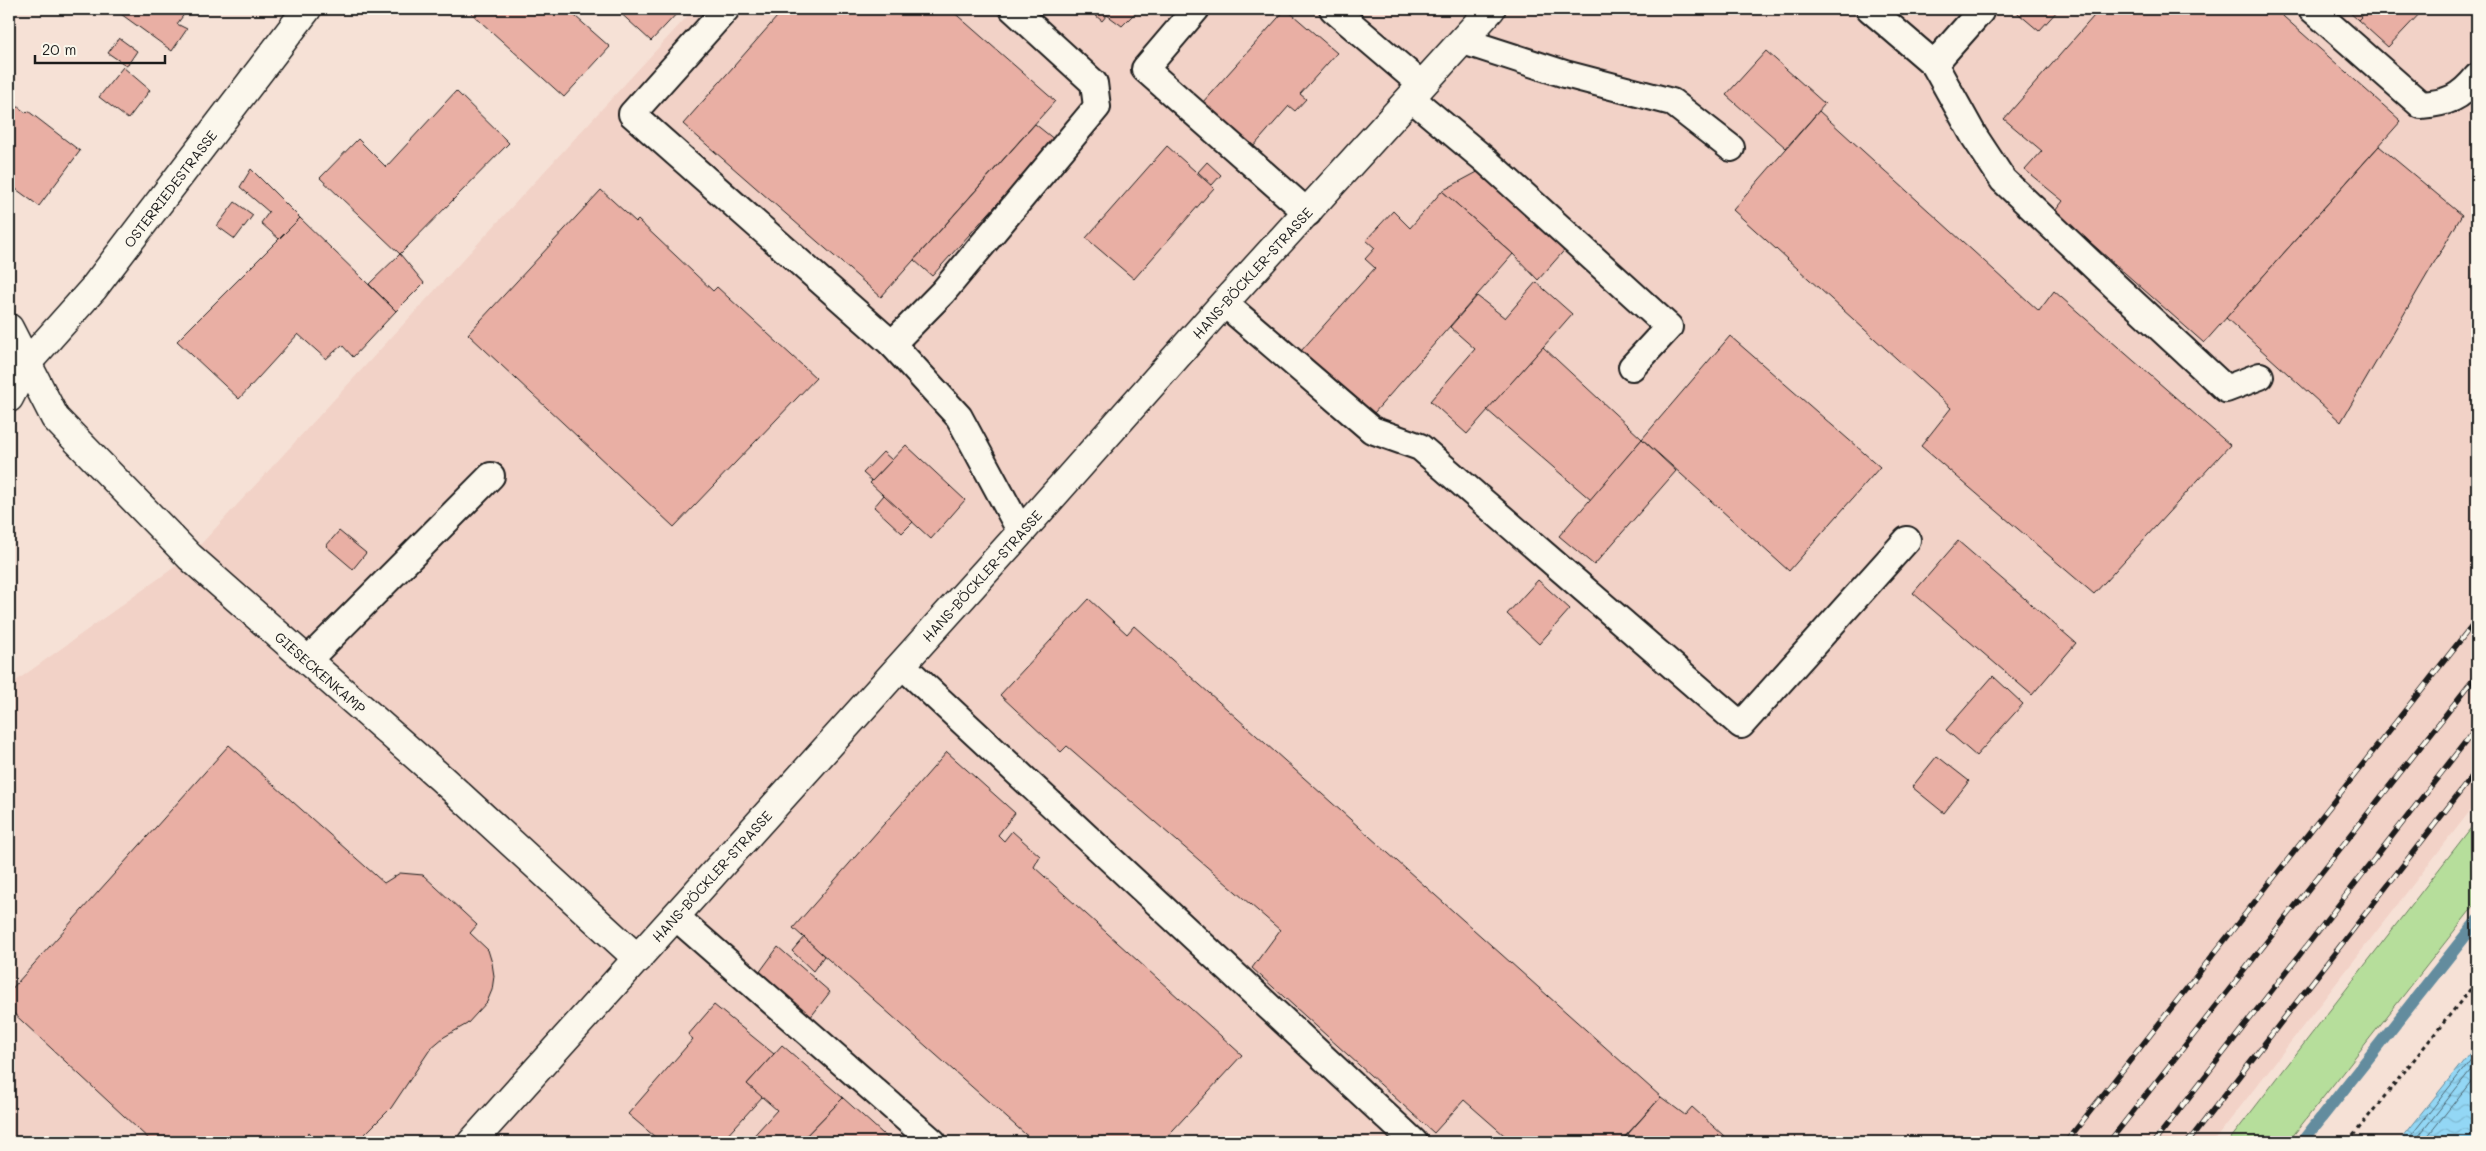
<svg xmlns="http://www.w3.org/2000/svg" width="2486" height="1151" font-family="Mali,sans-serif">
<style>
.built{fill:#f2d2c7}
.green{fill:#b6de9b;stroke:#697d5c}
.water{fill:url(#water-waves);stroke:#638c9e}
.lines{fill:none;stroke-linecap:round;stroke-linejoin:round}
.shore{stroke:#4c6773;stroke-width:1}
.stream{stroke:#638c9e;stroke-width:12}
.building{fill:#e9afa4;stroke:#1c1c1c}
.lane-casing{stroke:#1c1c1c;stroke-width:30}
.street-casing{stroke:#1c1c1c;stroke-width:31}
.path{stroke:#1c1c1c;stroke-width:3;stroke-dasharray:4 4;stroke-linecap:butt}
.lane{stroke:#fbf7ec;stroke-width:26}
.street{stroke:#fbf7ec;stroke-width:28}
.rail-casing{stroke:#1c1c1c;stroke-width:5.5}
.rail{stroke:#fbf7ec;stroke-width:4;stroke-dasharray:11;stroke-linecap:butt}
.labels{text-anchor:middle;dominant-baseline:central;stroke-width:5;stroke-linejoin:round;paint-order:stroke}
.street-label{font-size:14px;fill:#1c1c1c;stroke:#fbf7ec}
</style>
<defs>
<pattern id="water-waves" width="16" height="10" patternUnits="userSpaceOnUse" patternTransform="scale(1.25)"><rect width="16" height="10" fill="#93d7f5"/><path d="M0 5q4-4 8 0t8 0" fill="none" stroke="#7eb8d1"/></pattern>
</defs>
<rect width="100%" height="100%" fill="#f6e1d6"/>
<filter id="ink" filterUnits="userSpaceOnUse"><feTurbulence type="fractalNoise" baseFrequency=".02" numOctaves="2"/><feDisplacementMap in="SourceGraphic" scale="10" xChannelSelector="R" yChannelSelector="G"/><feConvolveMatrix kernelMatrix="1 2 1 2 8 2 1 2 1" color-interpolation-filters="sRGB"/></filter>
<g filter="url(#ink)">
<!-- built -->
<polygon class="built" points="694,9 2477,9 2477,802 2213,1142 9,1142 9,686 190,556"/>
<!-- green -->
<polygon class="green" points="2477,820 2477,902 2288,1142 2228,1142"/>
<!-- water -->
<polygon class="water" points="2477,1044 2477,1142 2399,1142"/>
<g class="lines">
<!-- shore -->
<g class="shore">
<polyline points="2406,1142 2477,1052"/>
<polyline points="2414,1142 2477,1062"/>
<polyline points="2423,1142 2477,1074"/>
</g>
<!-- stream -->
<polyline class="stream" points="2302,1142 2477,921"/>
</g>
<!-- building -->
<g class="building">
<polygon points="114,9 188,9 177,24 187,29 172,51"/>
<polygon points="475,9 567,9 610,47 564,97 471,13"/>
<polygon points="616,9 681,9 651,41"/>
<polygon points="784,9 950,9 1055,101 881,297 683,124"/>
<polygon points="1088,9 1139,9 1122,26 1107,15 1102,21"/>
<polygon points="1286,9 1337,53 1300,94 1306,99 1295,111 1289,106 1253,147 1202,103"/>
<polygon points="2013,9 2059,9 2039,31"/>
<polygon points="2100,9 2275,9 2401,121 2204,343 2055,211 2063,201 2025,170 2042,151 2004,119"/>
<polygon points="2346,9 2369,9 2358,20"/>
<polygon points="2369,9 2424,9 2388,47 2358,20"/>
<polygon points="119,38 137,51 127,66 108,53"/>
<polygon points="1766,51 1825,104 1786,148 1726,95"/>
<polygon points="123,67 150,90 128,119 99,97"/>
<polygon points="456,91 509,143 400,254 320,178 358,139 386,167"/>
<polygon points="9,100 26,113 28,111 80,151 39,206 9,184"/>
<polygon points="1819,111 2039,311 2054,291 2230,445 2094,594 1921,446 1951,408 1733,210"/>
<polygon points="1035,124 1055,140 932,276 914,260"/>
<polygon points="1167,146 1214,188 1134,279 1086,238"/>
<polygon points="2379,146 2462,215 2341,422 2226,318"/>
<polygon points="1207,162 1221,175 1212,185 1198,172"/>
<polygon points="251,169 300,218 279,239 261,223 269,212 240,187"/>
<polygon points="1483,169 1569,245 1538,280 1513,254 1442,191"/>
<polygon points="601,190 636,222 638,220 713,291 717,287 816,378 674,527 468,334"/>
<polygon points="1442,191 1513,254 1374,413 1301,351 1375,268 1365,259 1375,248 1366,240 1393,211 1410,228"/>
<polygon points="235,202 253,215 235,239 217,226"/>
<polygon points="300,218 396,311 353,357 342,345 326,359 298,334 239,399 177,341"/>
<polygon points="400,254 424,283 396,311 369,284"/>
<polygon points="1536,282 1572,314 1467,434 1430,401 1475,349 1450,327 1477,296 1505,318"/>
<polygon points="1730,336 1880,467 1789,571 1642,439"/>
<polygon points="1543,347 1642,439 1591,500 1487,410"/>
<polygon points="1642,439 1676,471 1594,565 1559,536"/>
<polygon points="906,445 965,500 931,539 870,483"/>
<polygon points="883,452 892,460 872,481 863,473"/>
<polygon points="884,495 913,522 902,533 874,507"/>
<polygon points="339,531 366,553 353,569 326,546"/>
<polygon points="1958,541 2076,643 2032,695 1913,593"/>
<polygon points="1538,580 1570,609 1539,644 1507,614"/>
<polygon points="1089,599 1127,634 1134,626 1661,1097 1620,1142 1512,1142 1464,1100 1434,1133 1252,968 1280,930 1067,746 1061,752 1000,695"/>
<polygon points="1993,676 2023,704 1976,756 1946,730"/>
<polygon points="229,745 384,883 400,873 423,875 477,925 470,933 488,950 492,963 494,976 492,990 487,1002 467,1024 444,1037 431,1048 391,1108 357,1142 319,1142 309,1132 301,1142 284,1142 265,1136 259,1142 152,1142 9,1009 9,992"/>
<polygon points="947,752 1015,813 998,835 1004,841 1012,831 1040,856 1034,867 1242,1055 1162,1142 1034,1142 793,928"/>
<polygon points="1937,756 1969,781 1944,813 1912,787"/>
<polygon points="804,937 824,956 813,971 792,951"/>
<polygon points="778,947 830,992 810,1018 759,973"/>
<polygon points="714,1005 774,1054 747,1084 763,1096 725,1138 730,1142 661,1142 628,1114 693,1039 688,1035"/>
<polygon points="782,1045 843,1098 800,1142 748,1142 777,1110 747,1084"/>
<polygon points="1661,1097 1685,1115 1692,1107 1724,1136 1719,1142 1637,1142 1628,1134"/>
<polygon points="843,1098 892,1142 800,1142"/>
<polygon points="1628,1134 1637,1142 1620,1142"/>
</g>
<g class="lines">
<defs>
<g id="lane">
<polyline points="726,9 632,114 892,344 959,417 1021,532"/>
<polyline points="1196,9 1145,69 1308,213"/>
<polyline points="1333,9 1422,85"/>
<polyline points="1870,9 1934,64 1980,12"/>
<path d="M2312,9l109,96c27,-2 39,-7 56,-28"/>
<polyline points="1463,41 1565,74 1672,102 1731,148"/>
<polyline points="1934,64 1974,136 2003,180 2115,286 2226,389 2260,376"/>
<polyline points="1411,98 1484,159 1669,327 1632,367"/>
<polyline points="1224,303 1372,430 1420,447 1741,725 1907,540"/>
<polyline points="892,344 943,292 1097,107 1094,83 1013,9"/>
<polyline points="308,660 491,476"/>
<polyline points="902,665 1414,1142"/>
<polyline points="676,917 933,1142"/>
</g>
<g id="street">
<path id="s1" d="M9,328l46,90 135,139 251,221 197,181"/>
<path id="s2" d="M9,398l18,-35 66,-74 214,-280"/>
<path id="s3" d="M472,1142l549,-610 203,-229 267,-294"/>
</g>
</defs>
<!-- lane casing -->
<use href="#lane" class="lane-casing"/>
<!-- street casing -->
<use href="#street" class="street-casing"/>
<!-- path -->
<polyline class="path" points="2348,1142 2477,981"/>
<!-- lane -->
<use href="#lane" class="lane"/>
<!-- street -->
<use href="#street" class="street"/>
<defs>
<g id="rail">
<polyline points="2066,1142 2477,619"/>
<polyline points="2109,1142 2477,675"/>
<polyline points="2154,1142 2477,727"/>
<polyline points="2188,1142 2477,770"/>
</g>
</defs>
<!-- rail casing -->
<use href="#rail" class="rail-casing"/>
<!-- rail -->
<use href="#rail" class="rail"/>
</g>
</g>
<g class="labels">
<!-- street labels -->
<g class="street-label">
<text stroke="none"><textPath href="#s2" startOffset="265">OSTERRIEDESTRASSE</textPath></text>
<text stroke="none"><textPath href="#s3" startOffset="1168">HANS-BÖCKLER-STRASSE</textPath></text>
<text stroke="none"><textPath href="#s3" startOffset="762">HANS-BÖCKLER-STRASSE</textPath></text>
<text stroke="none"><textPath href="#s1" startOffset="469">GIESECKENKAMP</textPath></text>
<text stroke="none"><textPath href="#s3" startOffset="358">HANS-BÖCKLER-STRASSE</textPath></text>
</g>
</g>
<!-- margin -->
<rect width="2486" height="1151" fill="none" stroke="#fbf7ec" stroke-width="30"/>
<rect x="15" y="15" width="2456" height="1121" fill="none" stroke="#1c1c1c" stroke-width="2" filter="url(#ink)"/>
<!-- scale -->
<path d="M35 55v8h130v-8" fill="none" stroke="#1c1c1c" stroke-width="2.5"/>
<text x="42" y="55" font-size="15" fill="#1c1c1c" stroke="#fbf7ec" stroke-width="4" paint-order="stroke">20 m</text>
</svg>
